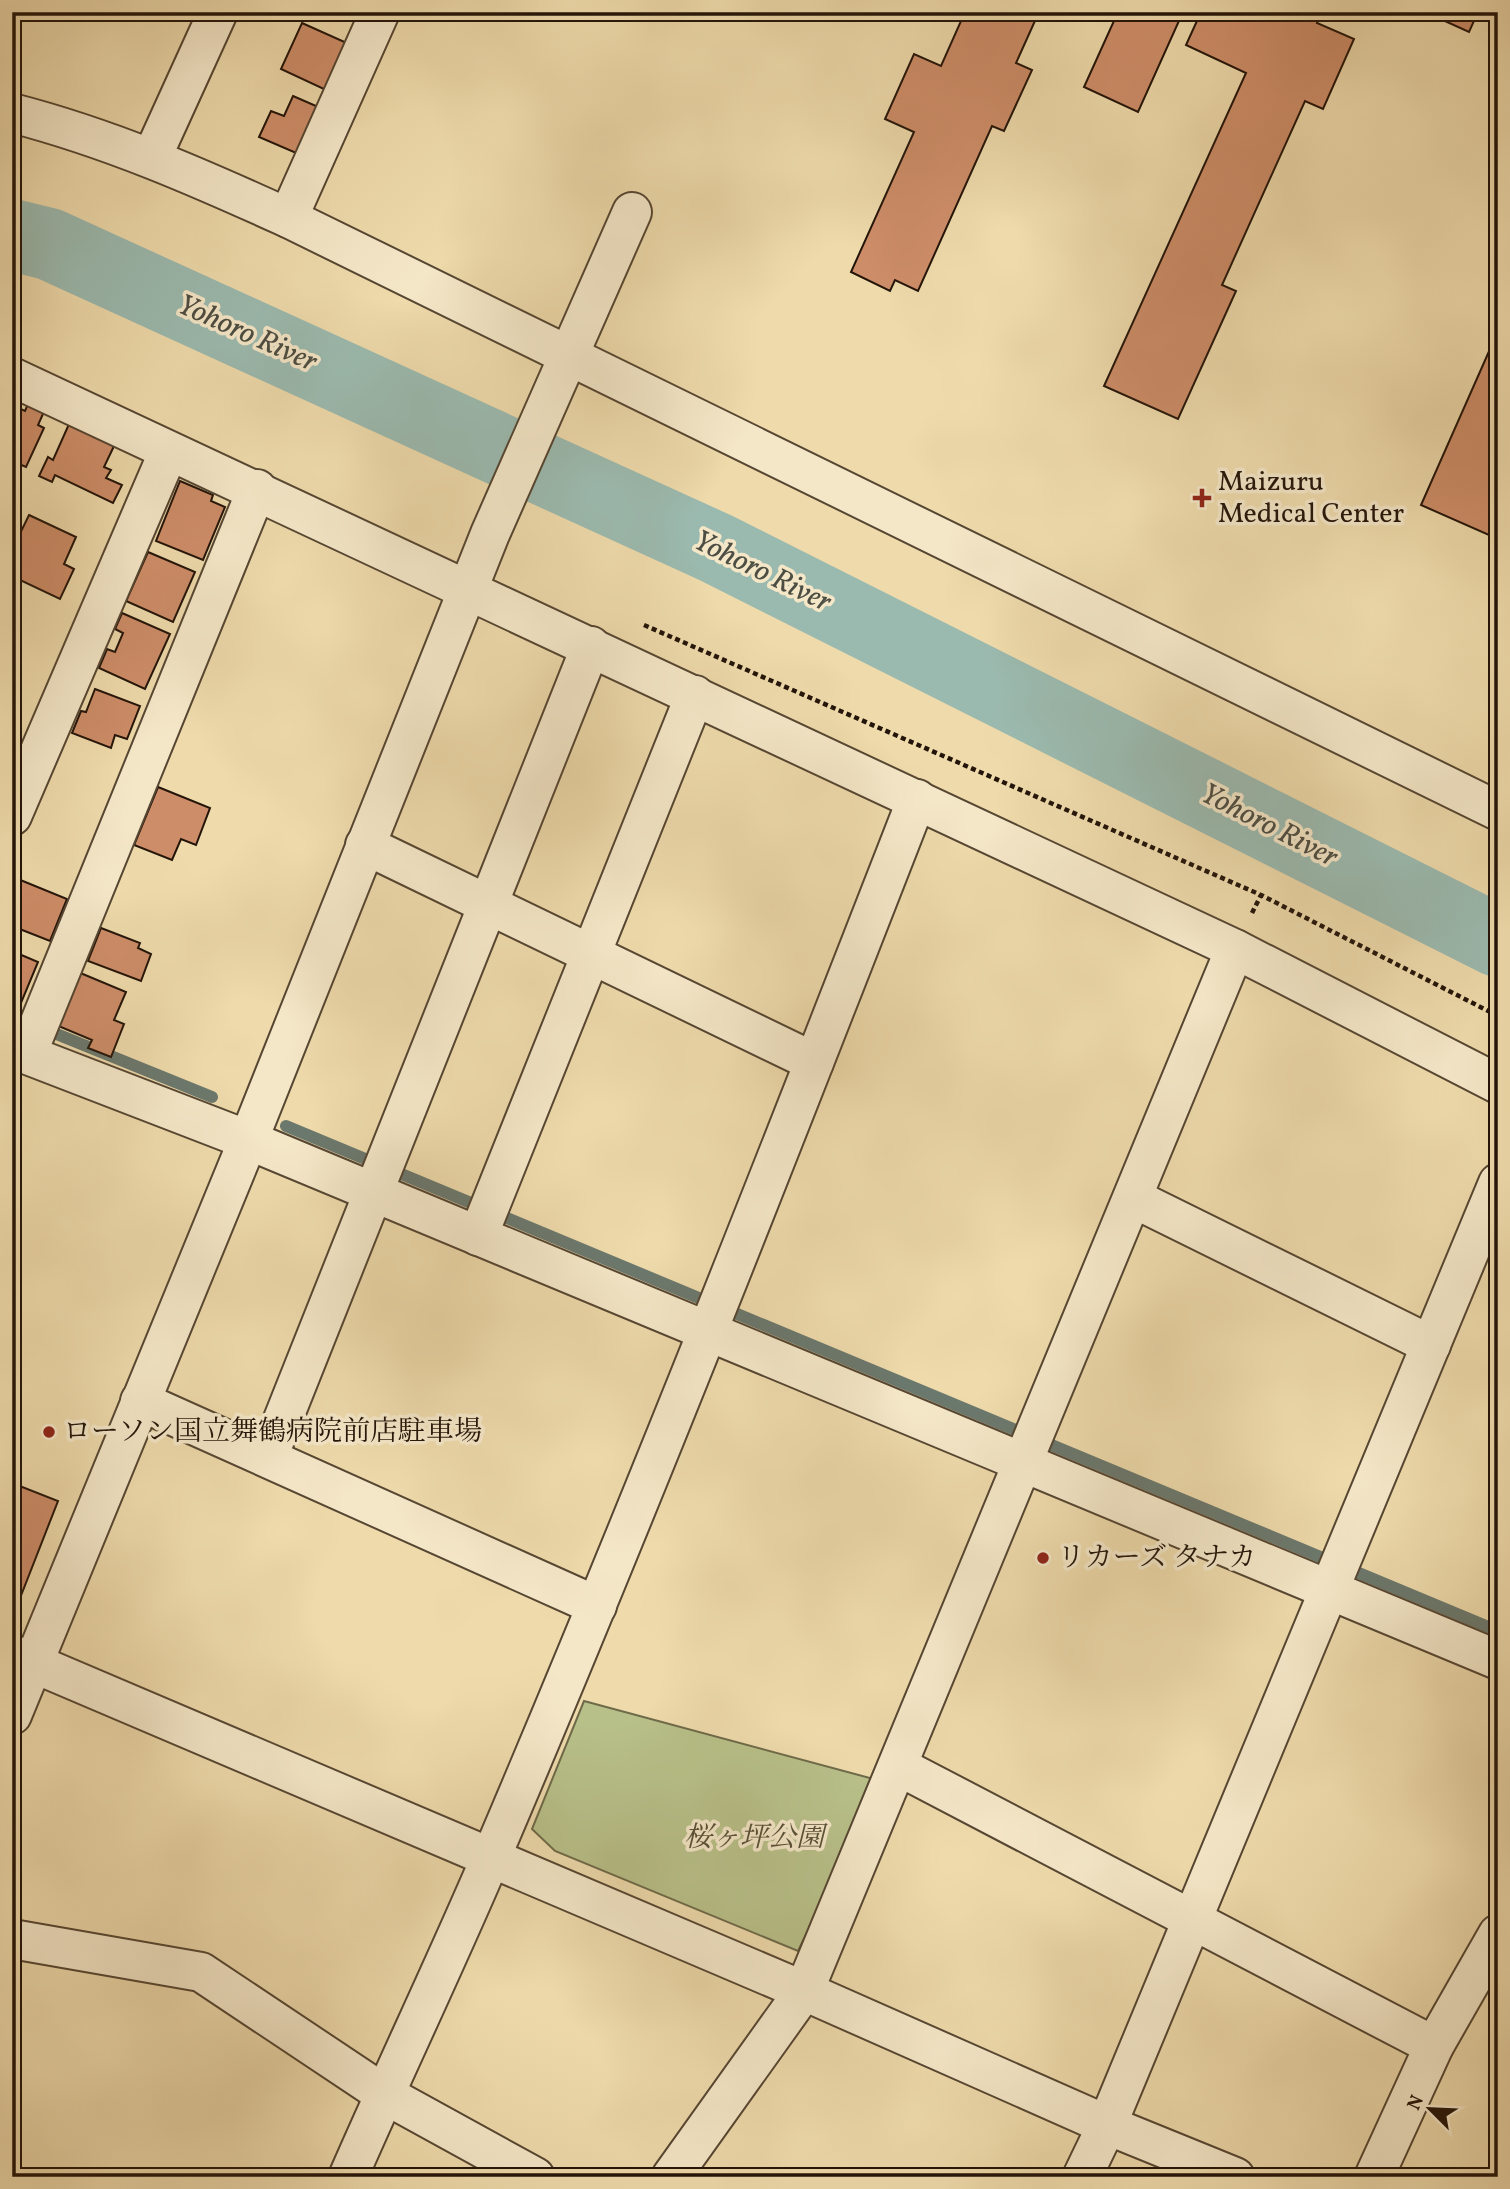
<svg xmlns="http://www.w3.org/2000/svg" width="1510" height="2189" font-family="Vollkorn,'Noto Serif JP',serif">
<style>
.green{fill:#b8c089;stroke:#6e6a49;stroke-width:2}
.lines{fill:none;stroke-linecap:round;stroke-linejoin:round}
.stream{stroke:#6b786d;stroke-width:12}
.river{stroke:#9bbaaf;stroke-width:72}
.building{fill:#cd8d68;stroke:#231409;stroke-width:2}
.minor-casing{stroke:#564632;stroke-width:42}
.path{stroke:#231409;stroke-width:4.5;stroke-dasharray:5 3.5;stroke-linecap:butt}
.minor{stroke:#f4e7c8;stroke-width:38}
.poi-dot{fill:#8f2418;stroke:#f4e7c8;stroke-width:2.5}
.labels{text-anchor:middle;dominant-baseline:central;stroke-width:7;stroke-linejoin:round;paint-order:stroke}
.poi-label{font-size:28px;fill:#231409;stroke:#f4e7c8;text-anchor:start}
.park-label{font-size:28px;font-style:italic;fill:#575036;stroke:#f4e7c8}
.water-label{font-size:30px;font-style:italic;fill:#4d4e43;stroke:#f4e7c8}
</style>
<rect width="100%" height="100%" fill="#eedaab"/>
<filter id="stains"><feTurbulence type="fractalNoise" baseFrequency=".00286" numOctaves="4"/><feColorMatrix values="0 0 0 0 .2 0 0 0 0 .09 0 0 0 0 .02 0 0 0 .5 -.17"/></filter>
<radialGradient id="worn" r=".72"><stop offset=".6" stop-color="#630" stop-opacity="0"/><stop offset="1" stop-color="#630" stop-opacity=".3"/></radialGradient>
<!-- green -->
<polygon class="green" points="584,1701 881,1781 798,1951 555,1851 532,1829"/>
<g class="lines">
<!-- stream -->
<g class="stream">
<polyline points="12,1016 212,1097"/>
<polyline points="286,1126 1498,1631"/>
</g>
<!-- river -->
<polyline class="river" points="12,235 49,244 716,548 1498,941"/>
</g>
<!-- building -->
<g class="building">
<polygon points="965,12 1039,12 1016,63 1032,70 1004,131 992,126 918,291 895,280 890,291 851,272 914,132 885,119 914,54 941,66"/>
<polygon points="1118,12 1183,12 1138,112 1084,87"/>
<polygon points="1201,12 1322,12 1317,23 1354,39 1323,109 1305,101 1222,285 1236,291 1178,419 1104,386 1246,73 1186,45"/>
<polygon points="1425,12 1478,12 1469,32"/>
<polygon points="302,23 349,44 328,91 281,69"/>
<polygon points="293,96 323,109 303,156 259,137 271,111 284,116"/>
<polygon points="1498,331 1498,539 1421,505"/>
<polygon points="31,397 47,405 38,425 44,428 26,467 12,461 12,405 25,411"/>
<polygon points="69,424 115,444 104,467 111,470 106,478 122,485 113,503 55,475 52,482 39,476 48,457 53,460"/>
<polygon points="180,481 213,495 211,501 225,507 203,560 156,541"/>
<polygon points="29,515 76,537 64,564 74,569 60,599 16,578 12,586 12,550"/>
<polygon points="148,552 195,572 173,622 126,601"/>
<polygon points="122,613 170,634 145,689 99,668 107,649 115,652 123,633 115,629"/>
<polygon points="95,689 140,706 127,739 115,735 111,748 72,733 81,711 86,712"/>
<polygon points="158,787 210,808 196,845 181,839 172,860 134,845"/>
<polygon points="13,877 67,899 50,941 12,926"/>
<polygon points="101,928 140,943 138,948 151,954 141,981 88,961"/>
<polygon points="12,951 38,962 16,1015 12,1013"/>
<polygon points="78,972 126,992 114,1020 124,1024 111,1057 88,1048 92,1040 56,1025"/>
<polygon points="12,1483 58,1501 13,1616 12,1616"/>
</g>
<g class="lines">
<defs>
<g id="minor">
<path d="M12,113c97,25 186,64 276,105l1210,593"/>
<polyline points="152,157 218,12"/>
<polyline points="288,218 380,12"/>
<polyline points="12,377 1235,949 1498,1084"/>
<polyline points="12,816 168,453"/>
<polyline points="365,845 814,1062"/>
<polyline points="12,1049 248,1140 1498,1660"/>
<polyline points="27,1054 257,489"/>
<polyline points="1133,1198 1431,1345"/>
<polyline points="478,1236 695,695"/>
<polyline points="140,1401 597,1606"/>
<polyline points="268,1457 591,646"/>
<polyline points="12,1654 804,1991 1107,2125 1235,2177"/>
<polyline points="12,1715 254,1126 490,534 632,212"/>
<polyline points="898,1766 1434,2046"/>
<polyline points="12,1939 201,1972 384,2094 535,2177"/>
<path d="M348,2177c47,-108 98,-214 144,-322 149,-349 287,-702 425,-1056"/>
<polyline points="671,2177 804,1991 1235,949"/>
<polyline points="1082,2177 1107,2125 1498,1183"/>
<polyline points="1374,2177 1434,2046 1498,1934"/>
</g>
</defs>
<!-- minor casing -->
<use href="#minor" class="minor-casing"/>
<!-- path -->
<g class="path">
<polyline points="644,625 1261,895 1498,1016"/>
<polyline points="1252,913 1261,895"/>
</g>
<!-- minor -->
<use href="#minor" class="minor"/>
</g>
<!-- markers -->
<g class="poi-dot">
<path d="M1198.5 487.5h7v7h7v7h-7v7h-7v-7h-7v-7h7z"/>
<circle cx="49" cy="1432" r="7"/>
<circle cx="1043" cy="1558" r="7"/>
</g>
<g class="labels">
<!-- poi labels -->
<g class="poi-label">
<text x="1218" y="482">Maizuru<tspan x="1218" dy="32">Medical Center</tspan></text>
<text x="63" y="1432">ローソン国立舞鶴病院前店駐車場</text>
<text x="1057" y="1558">リカーズ タナカ</text>
</g>
<!-- park labels -->
<g class="park-label">
<text x="754" y="1838">桜ヶ坪公園</text>
</g>
<!-- water labels -->
<g class="water-label">
<text transform="translate(247 334) rotate(24)">Yohoro River</text>
<text transform="translate(762 572) rotate(26)">Yohoro River</text>
<text transform="translate(1269 826) rotate(27)">Yohoro River</text>
</g>
</g>
<!-- margin -->
<rect width="1510" height="2189" fill="none" stroke="#eedaab" stroke-width="42"/>
<rect x="14" y="14" width="1482" height="2161" fill="none" stroke="#231409" stroke-width="3.5"/>
<rect x="21" y="21" width="1468" height="2147" fill="none" stroke="#231409" stroke-width="2"/>
<!-- north arrow -->
<g transform="translate(1430 2109) rotate(294)" stroke="#f4e7c8" stroke-width="5" paint-order="stroke">
<path d="M0-5L12 26L0 18L-12 26Z" fill="#231409"/>
<text y="-10" font-size="19" font-weight="bold" text-anchor="middle" fill="#231409">N</text>
</g>
<rect width="100%" height="100%" filter="url(#stains)"/>
<rect width="100%" height="100%" fill="url(#worn)"/>
</svg>
